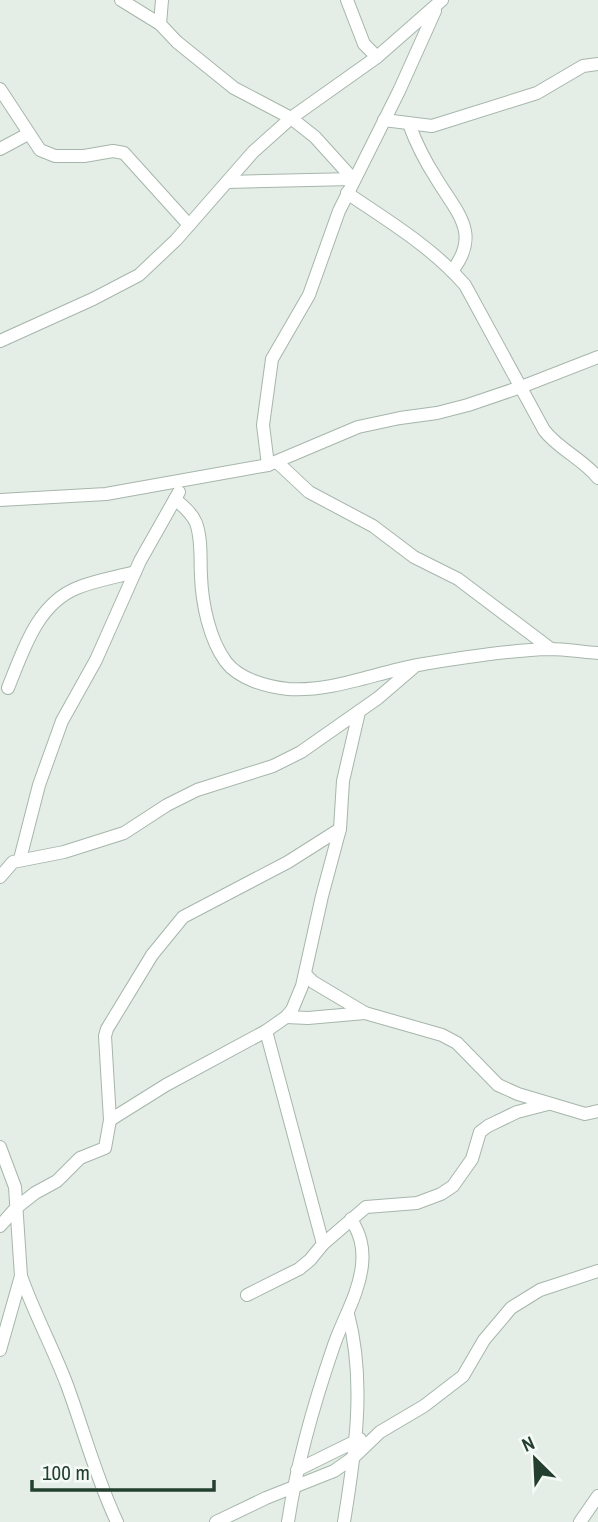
<svg xmlns="http://www.w3.org/2000/svg" width="598" height="1522" font-family="'Archivo Narrow',sans-serif">
<style>
.lines{fill:none;stroke-linecap:round;stroke-linejoin:round}
.minor-casing{stroke:#a6b6ab;stroke-width:14}
.minor{stroke:#fff;stroke-width:12}
</style>
<rect width="100%" height="100%" fill="#e4eee6"/>
<g class="lines">
<defs>
<g id="minor">
<polyline points="121,0 160,24 177,42 234,88 291,118 315,137 353,179"/>
<polyline points="347,0 364,44 377,57"/>
<polyline points="160,24 162,0"/>
<polyline points="0,89 40,150 55,156 84,156 113,151 124,153 189,225"/>
<polyline points="384,120 432,126 537,93 583,66 598,64"/>
<path d="M409,124c7,19 16,37 27,54 20,34 46,55 16,93"/>
<polyline points="0,149 28,134"/>
<polyline points="227,182 353,179"/>
<path d="M347,193c41,28 85,54 118,92l79,145c14,19 39,29 54,48"/>
<polyline points="0,341 93,299 139,275 176,240 253,152 291,118 377,57 442,0"/>
<polyline points="277,462 309,492 373,526 414,557 458,579 551,649"/>
<polyline points="268,465 263,425 272,359 309,295 339,211 399,91 435,11"/>
<path d="M175,499c8,7 17,14 21,24 6,16 4,36 5,53 1,27 8,63 25,86 13,17 41,25 62,27 44,3 87,-16 130,-24 41,-7 91,-15 132,-16 16,0 32,3 48,4"/>
<polyline points="0,500 106,494 268,465 358,427 400,418 437,413 468,405 521,387 598,357"/>
<path d="M8,688c15,-37 29,-84 69,-100 19,-8 40,-11 58,-16"/>
<polyline points="20,859 39,785 62,721 96,660 140,561 179,492"/>
<polyline points="0,877 13,862 64,852 124,833 167,805 197,790 273,766 301,752 378,698 413,668"/>
<polyline points="305,974 313,982 365,1013 442,1035 457,1043 498,1085 518,1094 585,1114 598,1111"/>
<polyline points="286,1017 308,1018 365,1013"/>
<polyline points="266,1031 323,1244"/>
<polyline points="110,1120 166,1085 266,1031 286,1017 292,1010 302,986 322,896 340,829 343,781 359,712"/>
<polyline points="0,1147 15,1187 21,1276 0,1350"/>
<polyline points="0,1226 16,1208 35,1193 57,1181 80,1158 105,1148 110,1120 105,1036 107,1029 152,955 183,917 288,862 340,829"/>
<path d="M21,1276c13,37 32,72 46,109 17,46 29,93 50,137"/>
<polyline points="247,1295 299,1269 310,1260 323,1244 366,1207 417,1203 441,1194 453,1186 472,1159 480,1132 488,1126 517,1112 548,1104"/>
<polyline points="297,1470 360,1439"/>
<polyline points="216,1522 266,1498 334,1471 354,1457 380,1432 424,1406 463,1376 484,1340 511,1308 540,1290 598,1271"/>
<path d="M288,1522c9,-60 26,-119 46,-177 9,-26 25,-51 28,-80 2,-18 -2,-31 -11,-46"/>
<path d="M344,1522c11,-68 22,-140 4,-208"/>
<polyline points="580,1522 598,1496"/>
</g>
</defs>
<!-- minor casing -->
<use href="#minor" class="minor-casing"/>
<!-- minor -->
<use href="#minor" class="minor"/>
</g>
<!-- north arrow -->
<g transform="translate(535 1459) rotate(336)" stroke="#f5faf6" stroke-width="5" paint-order="stroke">
<path d="M0-5L12 26L0 18L-12 26Z" fill="#23402f"/>
<text y="-10" font-size="19" font-weight="bold" text-anchor="middle" fill="#23402f">N</text>
</g>
<!-- scale -->
<path d="M32 1480v10h182v-10" fill="none" stroke="#23402f" stroke-width="3.5"/>
<text x="42" y="1480" font-size="21" fill="#23402f" stroke="#f5faf6" stroke-width="5" paint-order="stroke">100 m</text>
</svg>
